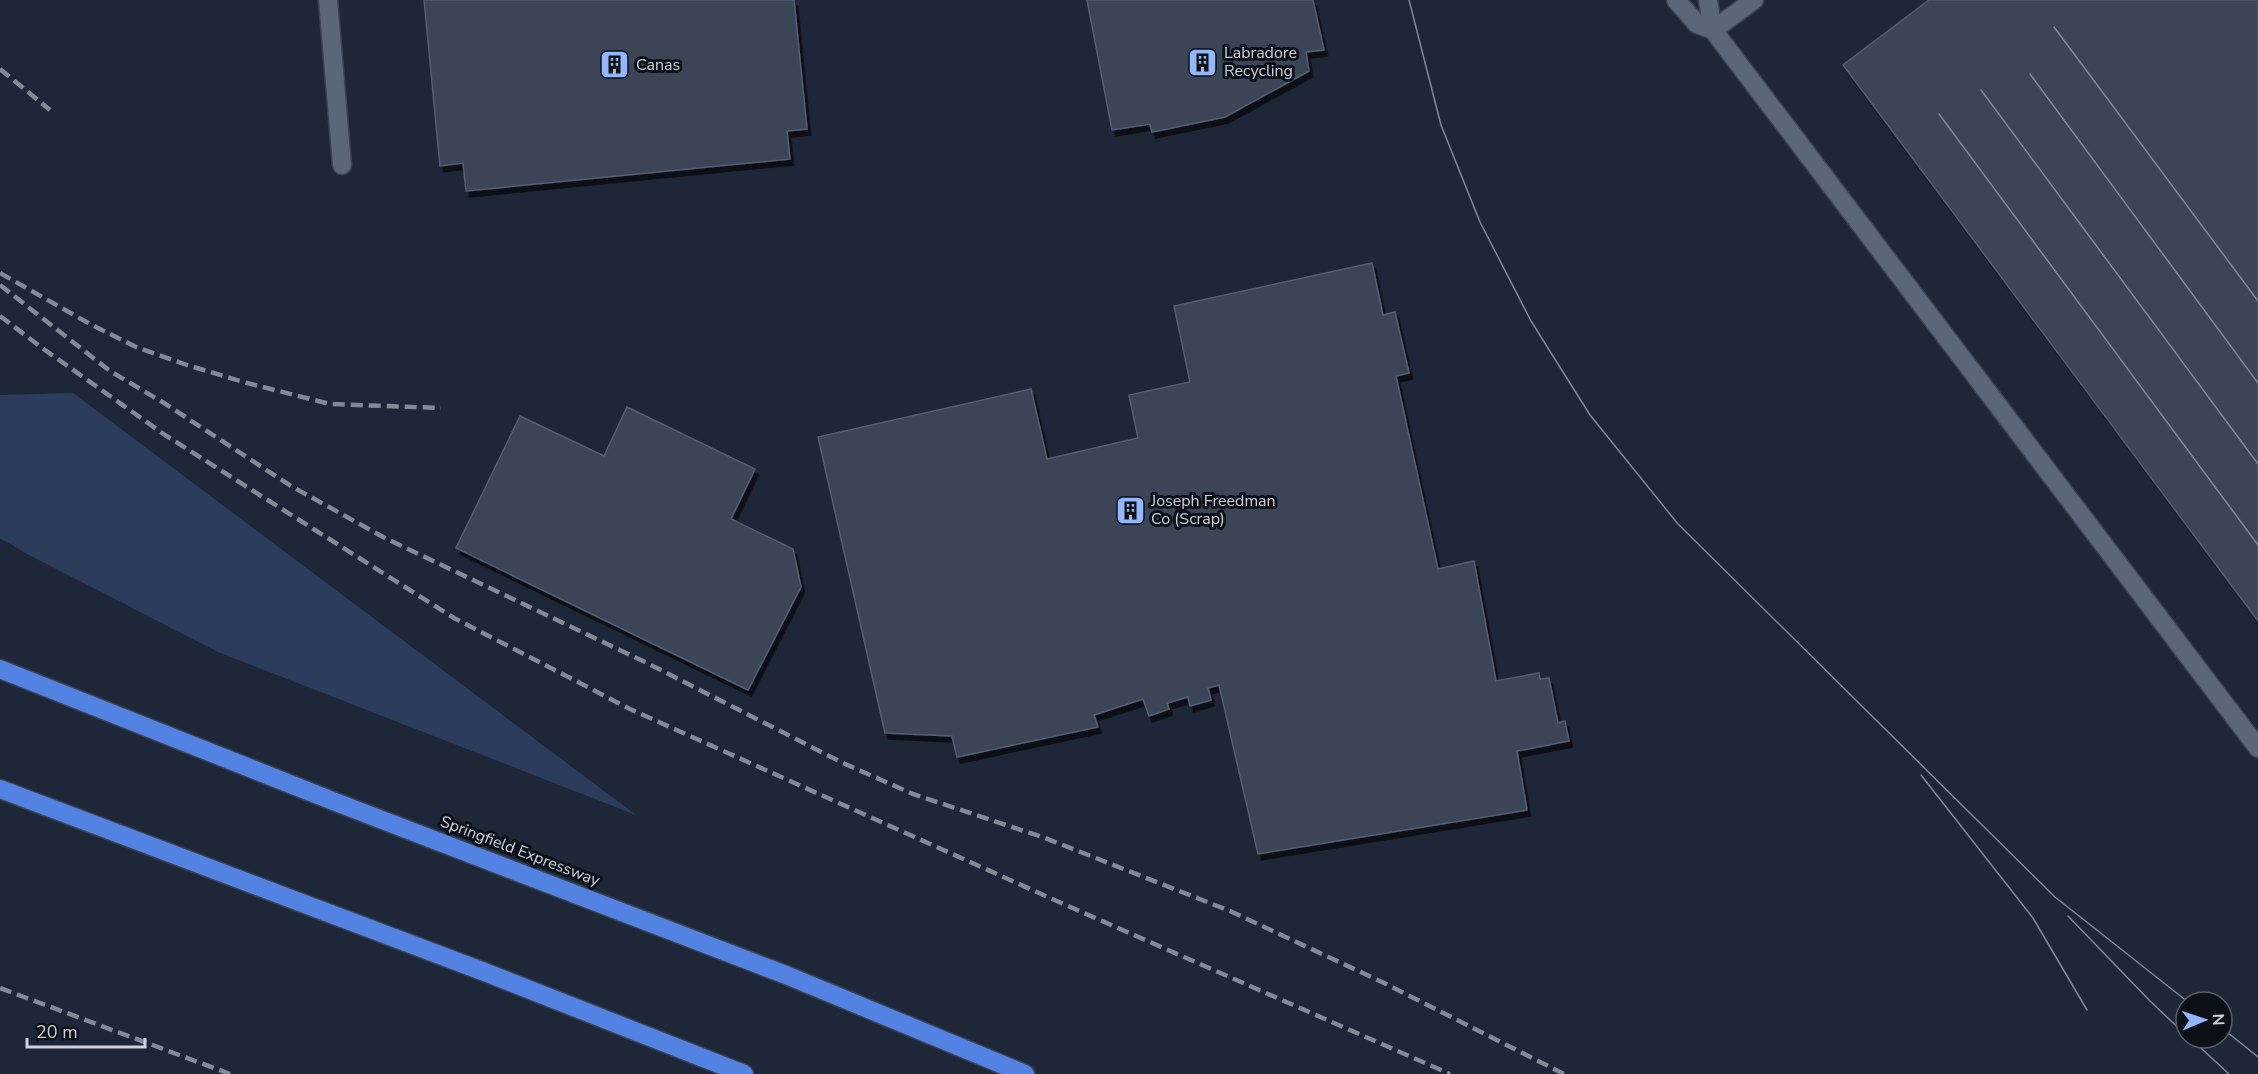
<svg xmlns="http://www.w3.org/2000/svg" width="2258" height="1074" font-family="'Nunito Sans',sans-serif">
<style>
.green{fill:#2b3c5c}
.building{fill:#3a4457;stroke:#545e72;stroke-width:1.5;filter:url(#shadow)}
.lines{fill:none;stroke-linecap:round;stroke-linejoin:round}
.minor-casing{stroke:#3b4250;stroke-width:21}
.highway-casing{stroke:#3b4250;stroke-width:21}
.minor{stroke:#5b6679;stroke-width:18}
.highway{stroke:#5282e2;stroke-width:18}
.tram{stroke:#828997;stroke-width:1.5}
.rail{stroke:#828997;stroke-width:4.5;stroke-dasharray:12 6;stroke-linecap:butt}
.labels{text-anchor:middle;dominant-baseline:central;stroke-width:6;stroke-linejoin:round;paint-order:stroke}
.poi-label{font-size:16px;fill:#ccd2dd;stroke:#0c1017;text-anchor:start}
.street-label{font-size:16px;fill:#ccd2dd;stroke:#0c1017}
</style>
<defs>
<filter id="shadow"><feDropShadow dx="3.5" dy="6" stdDeviation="0" flood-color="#0009"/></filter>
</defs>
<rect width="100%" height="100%" fill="#1e2738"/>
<!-- green -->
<polygon class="green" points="73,393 636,815 218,652 27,554 0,538 0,395"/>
<!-- building -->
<g class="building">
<polygon points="424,0 794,0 807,129 787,131 790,159 466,191 463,163 440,166"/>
<polygon points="1087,0 1313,0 1324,50 1306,52 1309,71 1225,117 1152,132 1150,124 1112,130"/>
<polygon points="1929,0 2258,0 2258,621 1843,65"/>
<polygon points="1372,263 1383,315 1395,312 1409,373 1396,376 1438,569 1474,561 1496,681 1539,673 1540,679 1549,678 1558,723 1565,721 1569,741 1517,751 1527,810 1258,854 1219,685 1208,688 1211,700 1190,706 1188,697 1167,703 1169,709 1149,716 1143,699 1094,715 1098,727 957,757 952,736 885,733 818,437 1031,389 1047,459 1138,438 1129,395 1190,382 1174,306"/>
<polygon points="627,407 755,469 731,519 793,549 801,587 748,690 456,548 520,416 604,456"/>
</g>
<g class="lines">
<defs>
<g id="minor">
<polyline points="328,0 342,165"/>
<polyline points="1676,0 1697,24 1713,30"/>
<polyline points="1708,0 1713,30 2258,748"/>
<polyline points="1713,30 1754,0"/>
</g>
<g id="highway">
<polyline points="0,669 338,803 786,975 1025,1074"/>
<polyline points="0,789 482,971 744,1074"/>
</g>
</defs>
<!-- minor casing -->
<use href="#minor" class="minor-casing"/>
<!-- highway casing -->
<use href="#highway" class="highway-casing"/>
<!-- minor -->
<use href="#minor" class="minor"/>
<!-- highway -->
<use href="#highway" class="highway"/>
<!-- tram -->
<g class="tram">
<polyline points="1409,0 1441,125 1480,222 1531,321 1590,415 1678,524 1977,820 2055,897 2188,1002"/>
<polyline points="2054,27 2258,301"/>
<polyline points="2030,74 2258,383"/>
<polyline points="1981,90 2258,464"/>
<polyline points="1939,114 2258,545"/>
<polyline points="1921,775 2033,918 2087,1010"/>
<polyline points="2068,916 2150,1001 2186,1035"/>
<polyline points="2222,1028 2258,1057"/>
<polyline points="2190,1038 2229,1074"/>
</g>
<!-- rail -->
<g class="rail">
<polyline points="0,69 50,110"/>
<polyline points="0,273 90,324 136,347 187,365 247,383 330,404 441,408"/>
<polyline points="0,285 110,371 164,403 291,486 383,537 645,662 843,763 913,794 1045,838 1230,911 1382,982 1564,1074"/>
<polyline points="0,316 45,350 165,435 454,618 630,709 1059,902 1450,1074"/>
<polyline points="0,988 230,1074"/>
</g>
</g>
<!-- icons -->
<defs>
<symbol id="building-square" viewBox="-11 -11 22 22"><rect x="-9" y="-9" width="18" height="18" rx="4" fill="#93b7fd" stroke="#0c1017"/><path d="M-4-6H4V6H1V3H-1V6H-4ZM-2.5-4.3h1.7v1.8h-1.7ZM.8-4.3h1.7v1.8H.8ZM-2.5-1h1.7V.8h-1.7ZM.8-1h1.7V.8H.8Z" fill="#111"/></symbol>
</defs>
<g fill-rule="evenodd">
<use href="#building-square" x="1186" y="46" width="33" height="33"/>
<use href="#building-square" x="598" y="48" width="33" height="33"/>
<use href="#building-square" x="1114" y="494" width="33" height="33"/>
</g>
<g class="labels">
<!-- poi labels -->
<g class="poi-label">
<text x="1224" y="53">Labradore<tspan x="1224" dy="18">Recycling</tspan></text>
<text x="636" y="65">Canas</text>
<text x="1151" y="501">Joseph Freedman<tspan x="1151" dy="18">Co (Scrap)</tspan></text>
</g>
<!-- street labels -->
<g class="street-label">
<text transform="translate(520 851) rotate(21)">Springfield Expressway</text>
</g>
</g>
<!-- north arrow -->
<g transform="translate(2204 1020) rotate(88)"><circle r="28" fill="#0c1017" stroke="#595e66" stroke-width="1.5"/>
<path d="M0-4.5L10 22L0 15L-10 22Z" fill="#93b7fd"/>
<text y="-9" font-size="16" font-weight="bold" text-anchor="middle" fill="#ccd2dd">N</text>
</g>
<!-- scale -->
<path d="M27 1038v9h118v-9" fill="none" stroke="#ccd2dd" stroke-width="3"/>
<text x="36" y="1038" font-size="18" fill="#ccd2dd" stroke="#0c1017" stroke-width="4.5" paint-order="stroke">20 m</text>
</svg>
